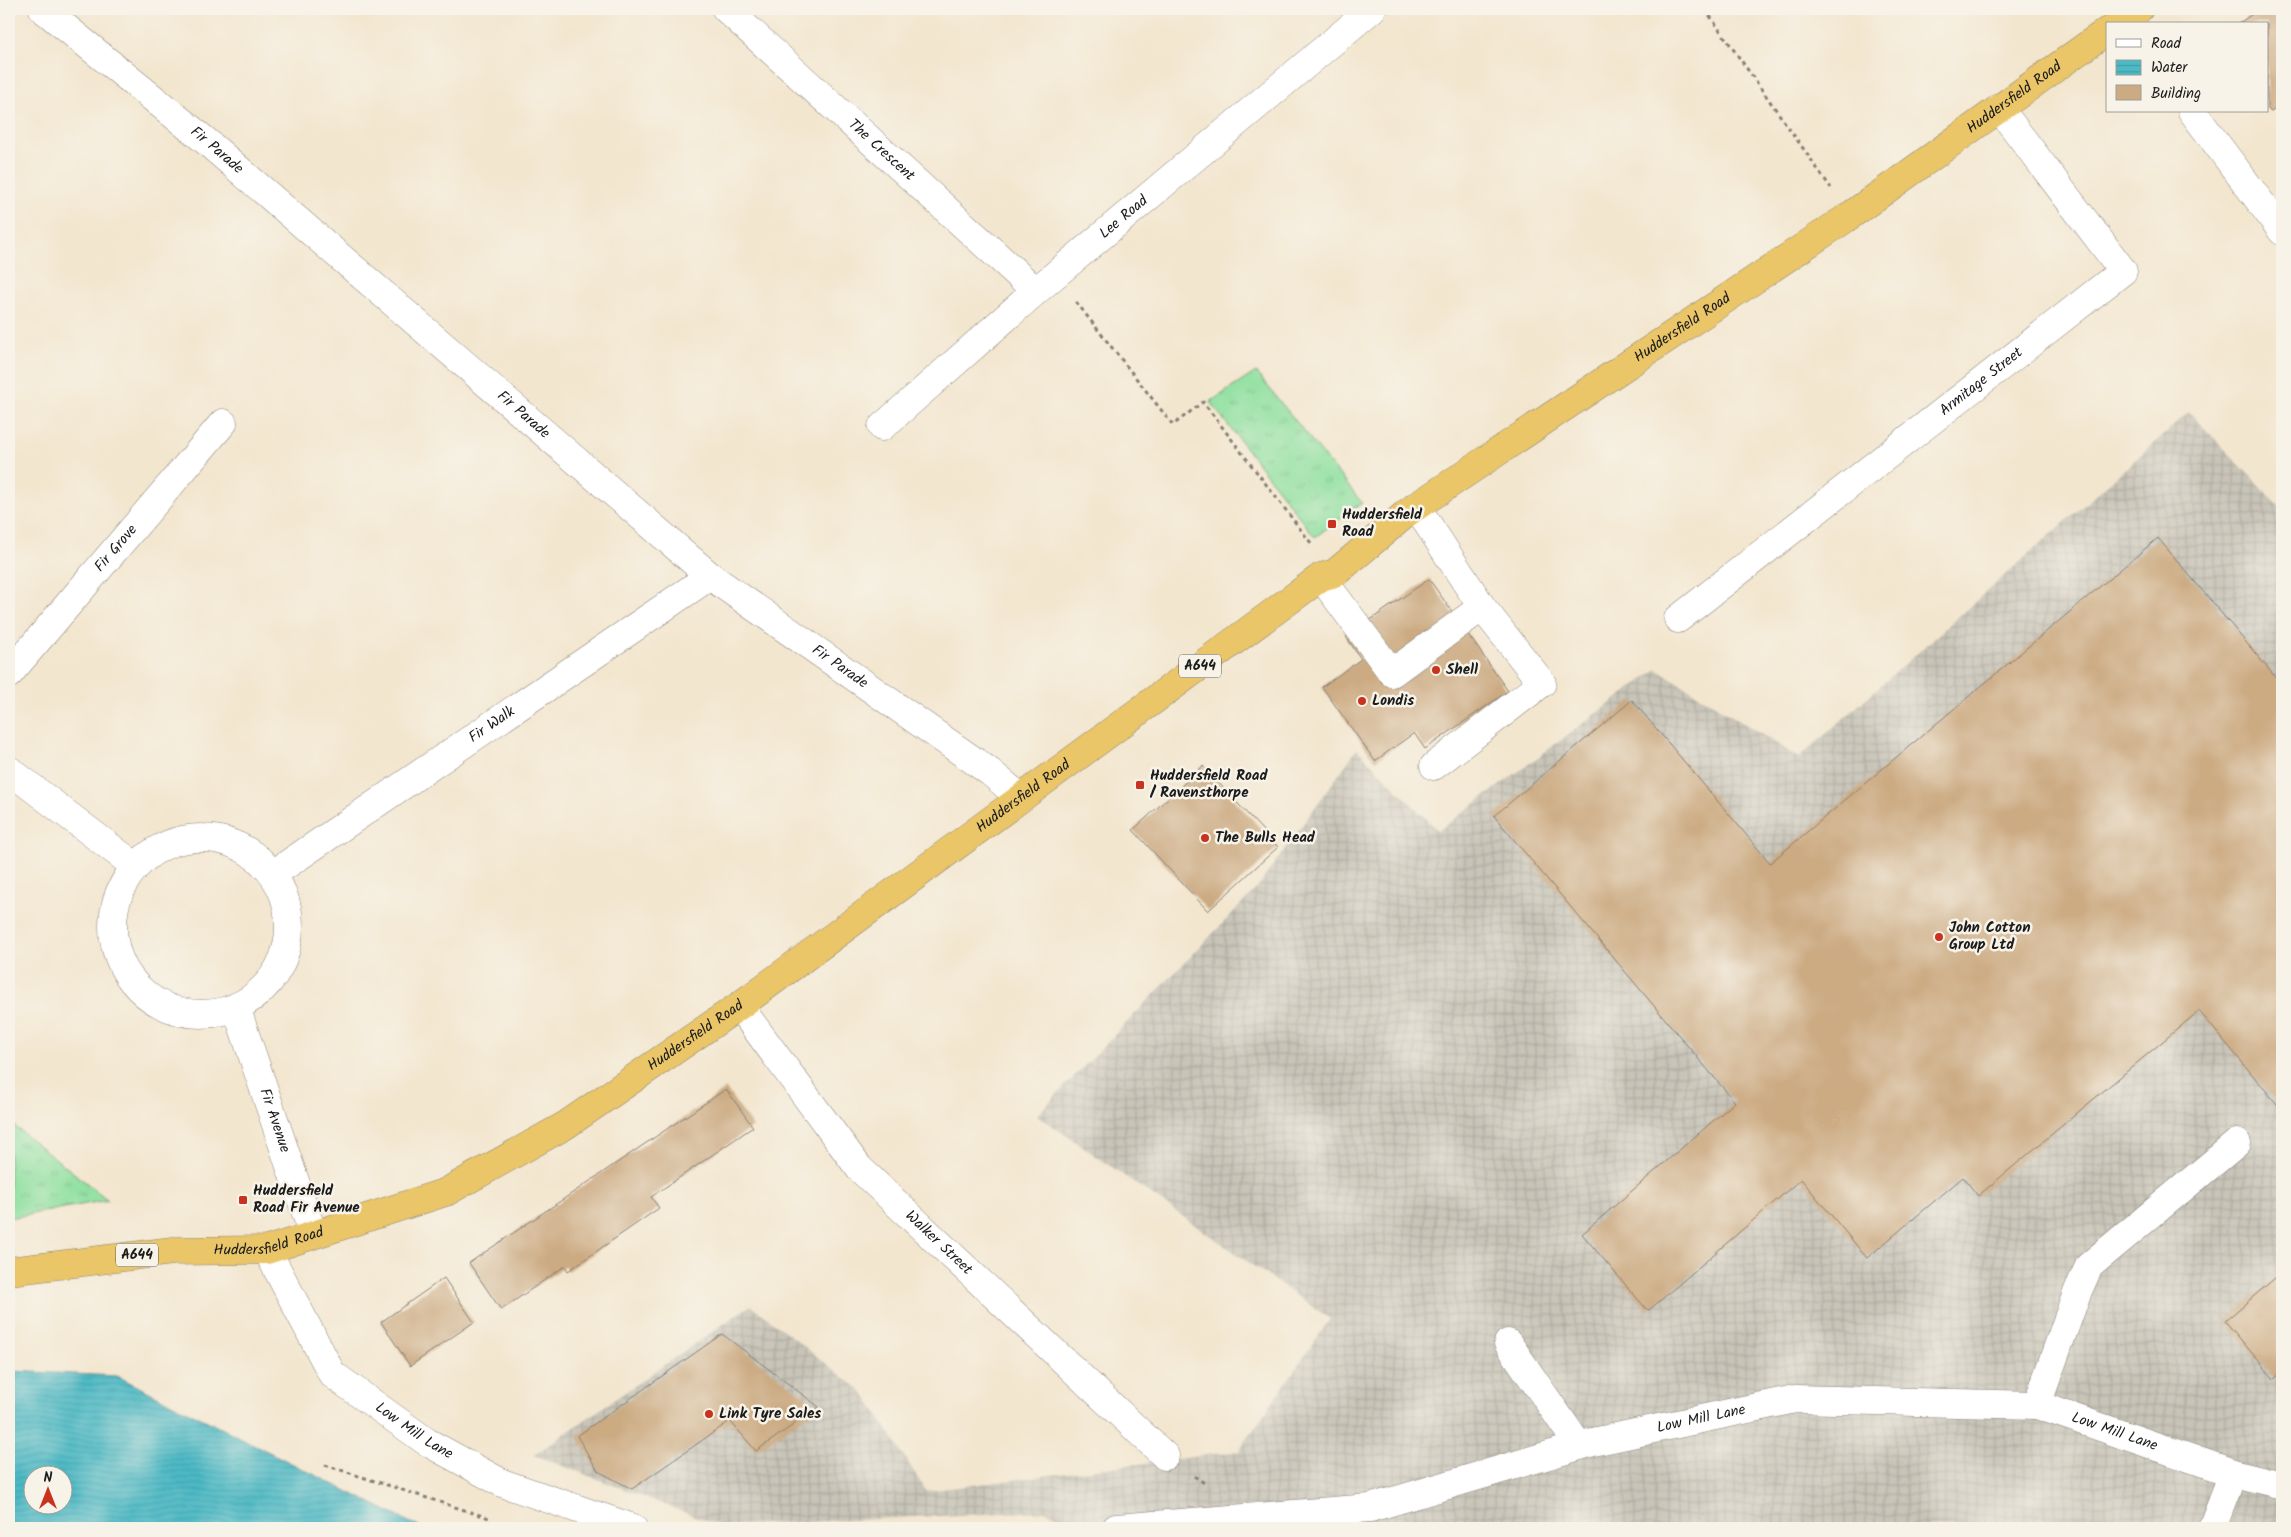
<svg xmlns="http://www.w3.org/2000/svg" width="2291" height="1537" font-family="Kalam,sans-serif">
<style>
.industrial{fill:url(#industrial-grid)}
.grass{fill:url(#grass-tufts);stroke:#567e5e}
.water{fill:url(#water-rules);stroke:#346a70;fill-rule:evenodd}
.building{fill:#ccab83}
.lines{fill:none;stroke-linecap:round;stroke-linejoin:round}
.minor-casing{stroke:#888176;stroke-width:29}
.highway-casing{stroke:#888176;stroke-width:29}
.path{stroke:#888176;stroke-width:3;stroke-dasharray:4 4;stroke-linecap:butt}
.minor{stroke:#fff;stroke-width:28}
.highway{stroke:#eac669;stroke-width:28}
.poi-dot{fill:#c8321e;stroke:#f7f3e8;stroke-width:2}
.labels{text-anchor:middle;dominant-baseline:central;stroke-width:5;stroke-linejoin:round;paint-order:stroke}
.shield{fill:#f7f3e8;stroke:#5e5c59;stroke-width:1}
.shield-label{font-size:14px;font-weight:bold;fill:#1c1c1c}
.street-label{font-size:15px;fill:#1c1c1c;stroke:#f7f3e8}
.poi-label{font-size:15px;font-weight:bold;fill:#1c1c1c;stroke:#f7f3e8;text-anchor:start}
</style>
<defs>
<pattern id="industrial-grid" width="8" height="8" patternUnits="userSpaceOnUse" patternTransform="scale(1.25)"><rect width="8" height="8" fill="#c8c4b8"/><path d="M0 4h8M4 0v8" fill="none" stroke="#aba89e"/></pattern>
<pattern id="grass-tufts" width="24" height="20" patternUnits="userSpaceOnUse" patternTransform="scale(1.25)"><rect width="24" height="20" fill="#8fe0a0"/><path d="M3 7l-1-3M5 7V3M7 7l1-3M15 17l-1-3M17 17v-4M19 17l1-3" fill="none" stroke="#7bc089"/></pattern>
<pattern id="water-rules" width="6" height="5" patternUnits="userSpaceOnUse" patternTransform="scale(1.25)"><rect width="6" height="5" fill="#4cb9c5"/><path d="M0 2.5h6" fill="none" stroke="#429ea9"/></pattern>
</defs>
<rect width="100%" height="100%" fill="#f7f3e8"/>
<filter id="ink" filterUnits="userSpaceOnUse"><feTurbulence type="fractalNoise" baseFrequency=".02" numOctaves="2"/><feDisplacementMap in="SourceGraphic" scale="10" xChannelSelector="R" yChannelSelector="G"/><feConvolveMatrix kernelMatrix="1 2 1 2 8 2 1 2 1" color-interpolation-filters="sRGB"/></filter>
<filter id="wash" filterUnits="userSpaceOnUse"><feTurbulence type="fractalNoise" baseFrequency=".0096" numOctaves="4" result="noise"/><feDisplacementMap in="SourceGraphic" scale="20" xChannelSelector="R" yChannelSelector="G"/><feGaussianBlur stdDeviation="1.12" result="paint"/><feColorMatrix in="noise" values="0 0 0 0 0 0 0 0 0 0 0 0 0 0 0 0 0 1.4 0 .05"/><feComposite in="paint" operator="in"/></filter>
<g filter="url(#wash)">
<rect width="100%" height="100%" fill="#f3e6cf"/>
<!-- industrial -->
<polygon class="industrial" points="2189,412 2282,509 2282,1528 1080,1528 1046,1511 721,1526 534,1455 751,1305 864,1393 926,1491 1239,1451 1330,1319 1037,1115 1257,888 1357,749 1438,831 1657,669 1799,758"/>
<!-- grass -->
<g class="grass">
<polygon points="1256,372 1362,503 1315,537 1210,402"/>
<polygon points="9,1122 108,1200 9,1218"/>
</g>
<!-- water -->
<path class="water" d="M9,1371l108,5 304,152h-412zM32,1474h30v30h-30z"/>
<g id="blocks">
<!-- building -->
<g class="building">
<polygon points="2259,9 2282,9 2282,104 2271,112 2267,108 2267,24 2238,24"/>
<polygon points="2158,538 2282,685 2282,1110 2199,1011 1978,1196 1963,1177 1867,1258 1801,1179 1648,1311 1582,1234 1735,1102 1494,816 1632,700 1770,863"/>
<polygon points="1429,579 1508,691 1425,749 1414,733 1375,761 1322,687 1361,659 1346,637"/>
<polygon points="1203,766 1278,847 1208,911 1133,830"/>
<polygon points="726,1089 753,1127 651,1197 659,1208 568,1271 565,1266 501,1310 469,1263"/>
<polygon points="2282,1272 2282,1372 2274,1379 2225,1321"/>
<polygon points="444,1278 474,1322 410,1366 381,1322"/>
<polygon points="722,1334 819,1407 756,1451 730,1421 632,1489 598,1471 577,1436"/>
</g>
</g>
</g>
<g filter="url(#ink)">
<use href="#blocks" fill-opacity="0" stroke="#888176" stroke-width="1"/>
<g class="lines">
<defs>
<g id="minor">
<path id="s1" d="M43,9l164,133 503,434 280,196 31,26"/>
<path id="s2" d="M726,9l310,282"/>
<polyline points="2192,111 2282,231"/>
<path id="s3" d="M882,427l154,-136 336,-282"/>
<polyline points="1416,506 1482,607 1542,683 1434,766"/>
<polyline points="1321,577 1392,673 1482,607"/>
<path id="s4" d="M1678,619l445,-348 -124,-163"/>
<path id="s5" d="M9,674l214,-251"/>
<polyline points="9,770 135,866"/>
<circle cx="201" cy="926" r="88"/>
<path id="s6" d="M273,874l437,-298"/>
<path id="s7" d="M739,1006l120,162 306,288"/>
<path id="s8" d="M236,1007l77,227"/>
<path id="s9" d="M267,1250l65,124 95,68 75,41 131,45"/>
<polyline points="1508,1343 1579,1446"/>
<polyline points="2037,1405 2077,1293 2089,1266 2237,1143"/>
<path id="s10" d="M1116,1528l254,-20 223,-66 202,-43 242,6 196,68 49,12"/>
<polyline points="2212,1528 2233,1473"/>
</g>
<g id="highway">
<polyline points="2118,24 2139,9"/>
<path id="s11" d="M9,1271l164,-20 94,-1 179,-58 120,-67 173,-119 582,-429 14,-4 73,-61 443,-297 256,-184"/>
</g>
</defs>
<!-- minor casing -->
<use href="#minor" class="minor-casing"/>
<!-- highway casing -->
<use href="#highway" class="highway-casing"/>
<!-- path -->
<g class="path">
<polyline points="1705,9 1831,188"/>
<polyline points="1076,302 1173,425 1203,402 1311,543"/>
<polyline points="325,1465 489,1518"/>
<polyline points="1194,1476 1207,1485"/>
</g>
<!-- minor -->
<use href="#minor" class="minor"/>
<!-- highway -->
<use href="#highway" class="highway"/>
</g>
</g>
<!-- markers -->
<g class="poi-dot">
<rect x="1327" y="519" width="10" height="10" rx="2.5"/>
<circle cx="1436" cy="670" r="5"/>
<circle cx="1362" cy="701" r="5"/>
<rect x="1135" y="780" width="10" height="10" rx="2.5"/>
<circle cx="1205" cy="838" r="5"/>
<circle cx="1939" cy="937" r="5"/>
<rect x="238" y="1195" width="10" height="10" rx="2.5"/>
<circle cx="709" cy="1414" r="5"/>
</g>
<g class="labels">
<!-- shield labels -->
<g class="shield">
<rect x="1179" y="654.5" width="42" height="23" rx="4"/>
<rect x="116" y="1243.5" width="42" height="23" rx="4"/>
</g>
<g class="shield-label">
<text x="1200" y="666">A644</text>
<text x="137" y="1255">A644</text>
</g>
<!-- street labels -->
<g class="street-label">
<text stroke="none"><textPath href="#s11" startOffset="2362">Huddersfield Road</textPath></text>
<text stroke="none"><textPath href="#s2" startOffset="210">The Crescent</textPath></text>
<text stroke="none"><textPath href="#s1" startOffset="224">Fir Parade</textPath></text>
<text stroke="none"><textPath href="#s3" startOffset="320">Lee Road</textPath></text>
<text stroke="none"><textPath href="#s11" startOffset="1958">Huddersfield Road</textPath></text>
<text stroke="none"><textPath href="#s4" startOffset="385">Armitage Street</textPath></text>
<text stroke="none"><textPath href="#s1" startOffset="629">Fir Parade</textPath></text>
<text stroke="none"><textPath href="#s5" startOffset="165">Fir Grove</textPath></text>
<text stroke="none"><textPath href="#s1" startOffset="1034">Fir Parade</textPath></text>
<text stroke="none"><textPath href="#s6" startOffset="265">Fir Walk</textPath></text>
<text stroke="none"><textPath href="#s11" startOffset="1148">Huddersfield Road</textPath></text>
<text stroke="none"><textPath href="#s11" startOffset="742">Huddersfield Road</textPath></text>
<text stroke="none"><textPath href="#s8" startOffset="120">Fir Avenue</textPath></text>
<text stroke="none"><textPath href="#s11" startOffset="262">Huddersfield Road</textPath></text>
<text stroke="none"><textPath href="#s7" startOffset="311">Walker Street</textPath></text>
<text stroke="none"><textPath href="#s10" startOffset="598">Low Mill Lane</textPath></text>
<text stroke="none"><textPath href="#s9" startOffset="240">Low Mill Lane</textPath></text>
<text stroke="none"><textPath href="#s10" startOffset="1018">Low Mill Lane</textPath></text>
</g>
<!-- poi labels -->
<g class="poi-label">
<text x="1342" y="515">Huddersfield<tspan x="1342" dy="17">Road</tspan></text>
<text x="1446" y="670">Shell</text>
<text x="1372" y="701">Londis</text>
<text x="1150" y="776">Huddersfield Road<tspan x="1150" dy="17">/ Ravensthorpe</tspan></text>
<text x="1215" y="838">The Bulls Head</text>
<text x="1949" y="928">John Cotton<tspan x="1949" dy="17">Group Ltd</tspan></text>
<text x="253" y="1191">Huddersfield<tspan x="253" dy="17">Road Fir Avenue</tspan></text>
<text x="719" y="1414">Link Tyre Sales</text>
</g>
</g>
<!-- margin -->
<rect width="2291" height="1537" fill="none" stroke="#f7f3e8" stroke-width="30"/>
<!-- legend -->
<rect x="2106" y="22" width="162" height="90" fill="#f7f3e8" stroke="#9f9d96"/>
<rect x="2116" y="39" width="25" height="8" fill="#ffffff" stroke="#9f9d96"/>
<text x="2151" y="48" font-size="15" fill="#1c1c1c">Road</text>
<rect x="2116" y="60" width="25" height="15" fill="url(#water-rules)" stroke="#9f9d96"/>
<text x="2151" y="72" font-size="15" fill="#1c1c1c">Water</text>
<rect x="2116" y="85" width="25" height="15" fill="#ccab83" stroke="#9f9d96"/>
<text x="2151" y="98" font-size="15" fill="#1c1c1c">Building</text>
<!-- north arrow -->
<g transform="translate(48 1490)"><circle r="24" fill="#f7f3e8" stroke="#9f9d96"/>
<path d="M0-4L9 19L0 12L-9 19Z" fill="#c8321e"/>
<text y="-8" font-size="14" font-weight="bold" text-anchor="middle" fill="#1c1c1c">N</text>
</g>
</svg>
